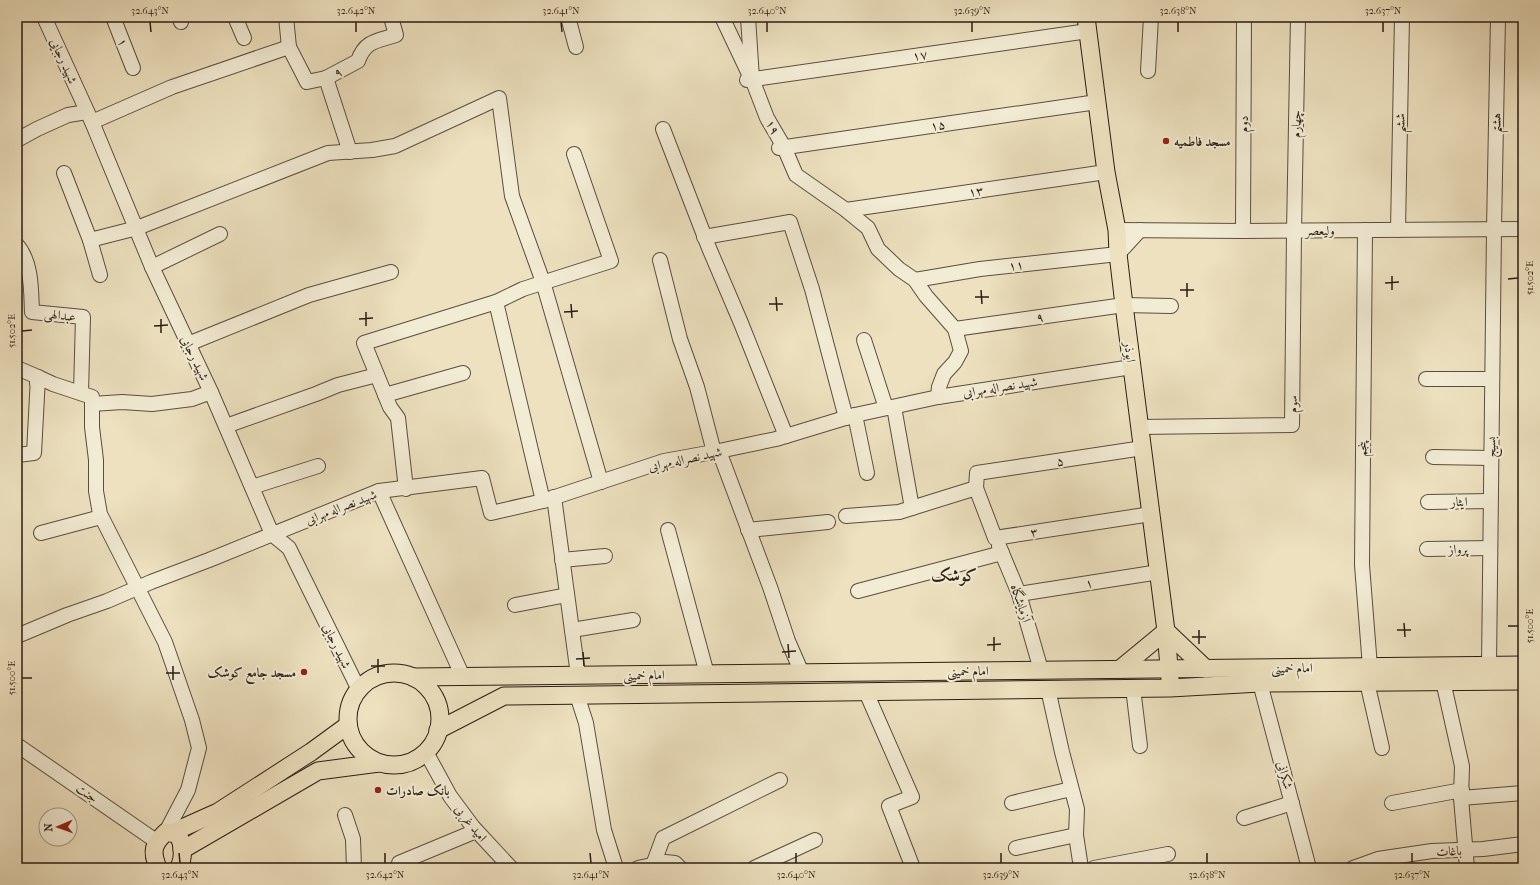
<svg xmlns="http://www.w3.org/2000/svg" width="1540" height="885" font-family="'IM FELL French Canon',Amiri,serif">
<style>
.lines{fill:none;stroke-linecap:round;stroke-linejoin:round}
.minor-casing{stroke:#5a4e40;stroke-width:16}
.major-casing{stroke:#291d15;stroke-width:19}
.minor{stroke:#f3ecd5;stroke-width:14}
.major{stroke:#ede1bf;stroke-width:17}
.ticks{fill:none;stroke:#291d15;stroke-width:1.5}
.poi-dot{fill:#8f2418;stroke:#f3ecd5;stroke-width:1.5}
.labels{text-anchor:middle;dominant-baseline:central;stroke-width:4;stroke-linejoin:round;paint-order:stroke}
.street-label{font-size:13px;fill:#291d15;stroke:#f3ecd5}
.poi-label{font-size:13px;font-weight:bold;fill:#291d15;stroke:#f3ecd5;text-anchor:start}
.district-label{font-size:17px;font-weight:bold;fill:#291d15;stroke:#f3ecd5}
.neatline{fill:none;stroke:#291d15;stroke-width:1.5}
.ticks-label{font-size:10px;text-anchor:middle;fill:#291d15}
</style>
<rect width="100%" height="100%" fill="#ede1bf"/>
<filter id="stains"><feTurbulence type="fractalNoise" baseFrequency=".005" numOctaves="4"/><feColorMatrix values="0 0 0 0 .2 0 0 0 0 .09 0 0 0 0 .02 0 0 0 .5 -.17"/></filter>
<radialGradient id="worn" r=".72"><stop offset=".6" stop-color="#630" stop-opacity="0"/><stop offset="1" stop-color="#630" stop-opacity=".3"/></radialGradient>
<g class="lines">
<defs>
<g id="minor">
<polyline points="44,17 92,122 152,267 211,392 272,534 289,548 359,690"/>
<polyline points="113,17 133,68"/>
<polyline points="179,17 181,22"/>
<polyline points="235,17 244,38"/>
<polyline points="286,17 289,47"/>
<polyline points="568,17 576,47"/>
<polyline points="722,17 749,74"/>
<polyline points="748,17 752,79 767,118 784,147 796,175 846,210 868,228 878,249 899,269 915,280 926,296 955,329 961,351 955,362 944,374 939,387 938,397"/>
<polyline points="1148,71 1151,17"/>
<polyline points="747,80 1088,31"/>
<polyline points="92,122 172,87 289,47 307,82 326,78"/>
<polyline points="663,129 709,248 741,323 786,436"/>
<polyline points="17,140 37,129 68,115 87,112"/>
<polyline points="779,148 1097,102"/>
<path d="M350,152l-24,-74 32,-17c7,-21 20,-20 38,-26l-5,-18"/>
<polyline points="64,173 90,240"/>
<polyline points="846,210 1106,172"/>
<polyline points="1117,230 1243,231 1523,229"/>
<polyline points="1365,230 1362,565 1370,667"/>
<polyline points="1398,230 1402,17"/>
<polyline points="1243,231 1244,17"/>
<polyline points="704,237 790,222 812,289 846,418"/>
<path d="M17,245c15,17 14,45 15,67l51,5 -2,76"/>
<polyline points="660,260 680,339 697,387 714,452"/>
<polyline points="152,267 220,234"/>
<polyline points="100,275 90,240 137,228 328,153 372,150 395,146 499,98 512,196 543,282 601,482"/>
<polyline points="915,280 980,269 1118,254 1140,230"/>
<polyline points="496,302 543,501"/>
<polyline points="955,329 1124,305 1171,306"/>
<polyline points="864,340 886,408"/>
<polyline points="188,344 309,295 391,272"/>
<polyline points="17,368 38,377 34,453 17,455"/>
<polyline points="1426,379 1492,379"/>
<polyline points="37,383 38,377 53,384 92,397 92,427 96,460 96,491 100,514 165,642 192,720 199,748 188,790 166,832"/>
<polyline points="385,395 463,373"/>
<polyline points="92,404 122,402 152,404 192,399 211,392"/>
<polyline points="894,407 912,508"/>
<polyline points="855,415 867,473"/>
<polyline points="226,426 316,394 338,385 377,375"/>
<polyline points="1140,427 1292,425 1294,231 1298,17"/>
<polyline points="719,451 770,587 788,641 802,673"/>
<polyline points="1433,457 1491,458"/>
<polyline points="252,487 318,466"/>
<polyline points="976,488 977,473 1143,448"/>
<polyline points="406,489 398,418 390,407 364,343 496,302 523,289 611,261 574,154"/>
<polyline points="379,491 463,677"/>
<polyline points="554,497 578,675"/>
<polyline points="1428,502 1490,501"/>
<polyline points="846,516 899,512 976,488 995,538 1151,514"/>
<polyline points="668,530 707,674"/>
<polyline points="748,530 828,522"/>
<polyline points="41,533 101,517"/>
<polyline points="999,546 1019,594 1041,670"/>
<polyline points="1427,549 1490,548"/>
<polyline points="562,560 605,556"/>
<polyline points="858,591 1002,553"/>
<polyline points="1019,594 1159,572"/>
<polyline points="515,605 567,595"/>
<polyline points="572,630 633,620"/>
<polyline points="17,636 67,615 107,601 151,582 209,560 379,491 482,478 491,513 543,501 664,461 719,451 776,439 855,415 938,397 1132,367"/>
<polyline points="1489,665 1494,229 1498,17"/>
<polyline points="1443,681 1462,766 1461,798 1467,868"/>
<polyline points="1367,682 1382,748"/>
<polyline points="1260,683 1309,868"/>
<polyline points="1133,688 1140,746"/>
<polyline points="1048,689 1062,752 1077,809 1076,835 1081,868"/>
<polyline points="866,692 912,797 889,806 913,868"/>
<polyline points="577,695 586,723 604,830 616,868"/>
<polyline points="17,745 156,841"/>
<polyline points="426,752 450,796 473,827 511,868"/>
<polyline points="1461,798 1523,793"/>
<polyline points="1012,803 1071,789"/>
<polyline points="1392,803 1462,790"/>
<polyline points="345,815 353,839 354,868"/>
<polyline points="1244,818 1292,803"/>
<polyline points="1016,848 1076,835"/>
<polyline points="399,863 476,831"/>
<polyline points="653,865 663,838 780,780"/>
<polyline points="638,868 665,862 675,863 680,868"/>
<polyline points="754,868 815,840"/>
<polyline points="1094,868 1168,854"/>
<polyline points="1353,868 1378,859 1432,851 1483,849 1523,844"/>
</g>
<g id="major">
<polyline points="1086,17 1106,172 1117,230 1118,254 1124,305 1166,631 1170,679"/>
<polyline points="1120,669 1166,631 1206,669"/>
<circle cx="394" cy="719" r="46"/>
<polyline points="413,677 1523,665"/>
<polyline points="438,730 504,696 1170,688 1260,683 1523,681"/>
<polyline points="171,833 218,812 311,752 348,725"/>
<polyline points="182,850 318,771 379,763"/>
<path d="M158,868c-7,-17 -5,-24 8,-36l12,2c5,11 6,23 1,34"/>
</g>
</defs>
<!-- minor casing -->
<use href="#minor" class="minor-casing"/>
<!-- major casing -->
<use href="#major" class="major-casing"/>
<!-- minor -->
<use href="#minor" class="minor"/>
<!-- major -->
<use href="#major" class="major"/>
</g>
<!-- ticks -->
<path class="ticks" d="M150,22l1,10M356,22v10M561,22l1,10M767,22v10M972,22v10M1178,22v10M1383,22v10M1392,276v14M1508,279l10,-1M1187,283v14M1385,283l14,-1M981,290l1,14M1180,290h14M776,297l1,14M975,297h14M571,304l1,14M769,304h14M366,312v14M564,312l14,-1M161,319v14M359,319l14,-1M154,326l14,-1M22,331l10,-1M1404,623l1,14M1508,626h10M1199,630v14M1397,630h14M994,637v14M1192,637h14M788,644l1,14M987,645l14,-1M583,652l1,14M782,652l14,-1M378,659v14M576,659l14,-1M173,666v14M371,666h14M166,673h14M22,678h10M179,853l1,10M385,853v10M590,853l1,10M796,853v10M1001,853v10M1207,853v10M1412,853v10"/>
<!-- markers -->
<g class="poi-dot">
<circle cx="1166" cy="141" r="4"/>
<circle cx="304" cy="672" r="4"/>
<circle cx="378" cy="790" r="4"/>
</g>
<g class="labels">
<!-- street labels -->
<g class="street-label">
<text transform="translate(123 42) rotate(68)">۱</text>
<text transform="translate(920 55) rotate(-8)">۱۷</text>
<text transform="translate(64 61) rotate(66)">شهید رجایی</text>
<text transform="translate(338 72) rotate(-26)">۹</text>
<text transform="translate(1400 123) rotate(-89)">ششم</text>
<text transform="translate(1496 123) rotate(-89)">هشتم</text>
<text transform="translate(1243 124) rotate(-90)">دوم</text>
<text transform="translate(1296 124) rotate(-89)">چهارم</text>
<text transform="translate(938 125) rotate(-8)">۱۵</text>
<text transform="translate(773 127) rotate(62)">۱۹</text>
<text transform="translate(976 191) rotate(-8)">۱۳</text>
<text x="1320" y="230">ولیعصر</text>
<text transform="translate(1016 265) rotate(-6)">۱۱</text>
<text transform="translate(60 315) rotate(6)">عبدالهی</text>
<text transform="translate(1040 317) rotate(-8)">۹</text>
<text transform="translate(1130 352) rotate(83)">ابوذر</text>
<text transform="translate(195 358) rotate(64)">شهید رجایی</text>
<text transform="translate(1000 387) rotate(-9)">شهید نصراله مهرابی</text>
<text transform="translate(1292 404) rotate(-90)">سوم</text>
<text transform="translate(1491 447) rotate(-89)">بسیج</text>
<text transform="translate(1362 449) rotate(-89)">پنجم</text>
<text transform="translate(685 459) rotate(-12)">شهید نصراله مهرابی</text>
<text transform="translate(1060 461) rotate(-9)">۵</text>
<text x="1459" y="501">ایثار</text>
<text transform="translate(341 507) rotate(-21)">شهید نصراله مهرابی</text>
<text transform="translate(1034 532) rotate(-9)">۳</text>
<text transform="translate(1458 549) rotate(-1)">پرواز</text>
<text transform="translate(1089 583) rotate(-9)">۱</text>
<text transform="translate(1021 603) rotate(72)">آزمایشگاه</text>
<text transform="translate(337 646) rotate(64)">شهید رجایی</text>
<text transform="translate(1292 668) rotate(-1)">امام خمینی</text>
<text transform="translate(968 671) rotate(-1)">امام خمینی</text>
<text transform="translate(644 675) rotate(-1)">امام خمینی</text>
<text transform="translate(1285 775) rotate(75)">شکرانی</text>
<text transform="translate(87 793) rotate(34)">جنت</text>
<text transform="translate(471 823) rotate(51)">امید غربی</text>
<text transform="translate(1449 851) rotate(-3)">باغات</text>
</g>
<!-- poi labels -->
<g class="poi-label">
<text x="1174" y="141">مسجد فاطمیه</text>
<text x="296" y="672" text-anchor="end">مسجد جامع کوشک</text>
<text x="386" y="790">بانک صادرات</text>
</g>
<!-- district labels -->
<g class="district-label">
<text x="954" y="575">کوشک</text>
</g>
</g>
<!-- margin -->
<rect width="1540" height="885" fill="none" stroke="#ede1bf" stroke-width="44"/>
<!-- north arrow -->
<g transform="translate(58 827) rotate(268)"><circle r="19" fill="#f3ecd5" stroke="#a29988"/>
<path d="M0-3L7 15L0 10L-7 15Z" fill="#8f2418"/>
<text y="-6" font-size="11" font-weight="bold" text-anchor="middle" fill="#291d15">N</text>
</g>
<rect x="22" y="22" width="1496" height="841" class="neatline"/>
<g class="ticks-label">
<text x="150" y="14">32.643°N</text>
<text x="356" y="14">32.642°N</text>
<text x="561" y="14">32.641°N</text>
<text x="767" y="14">32.640°N</text>
<text x="972" y="14">32.639°N</text>
<text x="1178" y="14">32.638°N</text>
<text x="1383" y="14">32.637°N</text>
<text transform="translate(1529 278) rotate(-90)" y="4">51.502°E</text>
<text transform="translate(11 331) rotate(-90)" y="4">51.502°E</text>
<text transform="translate(1529 626) rotate(-90)" y="4">51.500°E</text>
<text transform="translate(11 678) rotate(-90)" y="4">51.500°E</text>
<text x="180" y="878">32.643°N</text>
<text x="385" y="878">32.642°N</text>
<text x="591" y="878">32.641°N</text>
<text x="796" y="878">32.640°N</text>
<text x="1001" y="878">32.639°N</text>
<text x="1207" y="878">32.638°N</text>
<text x="1412" y="878">32.637°N</text>
</g>
<rect width="100%" height="100%" filter="url(#stains)"/>
<rect width="100%" height="100%" fill="url(#worn)"/>
</svg>
